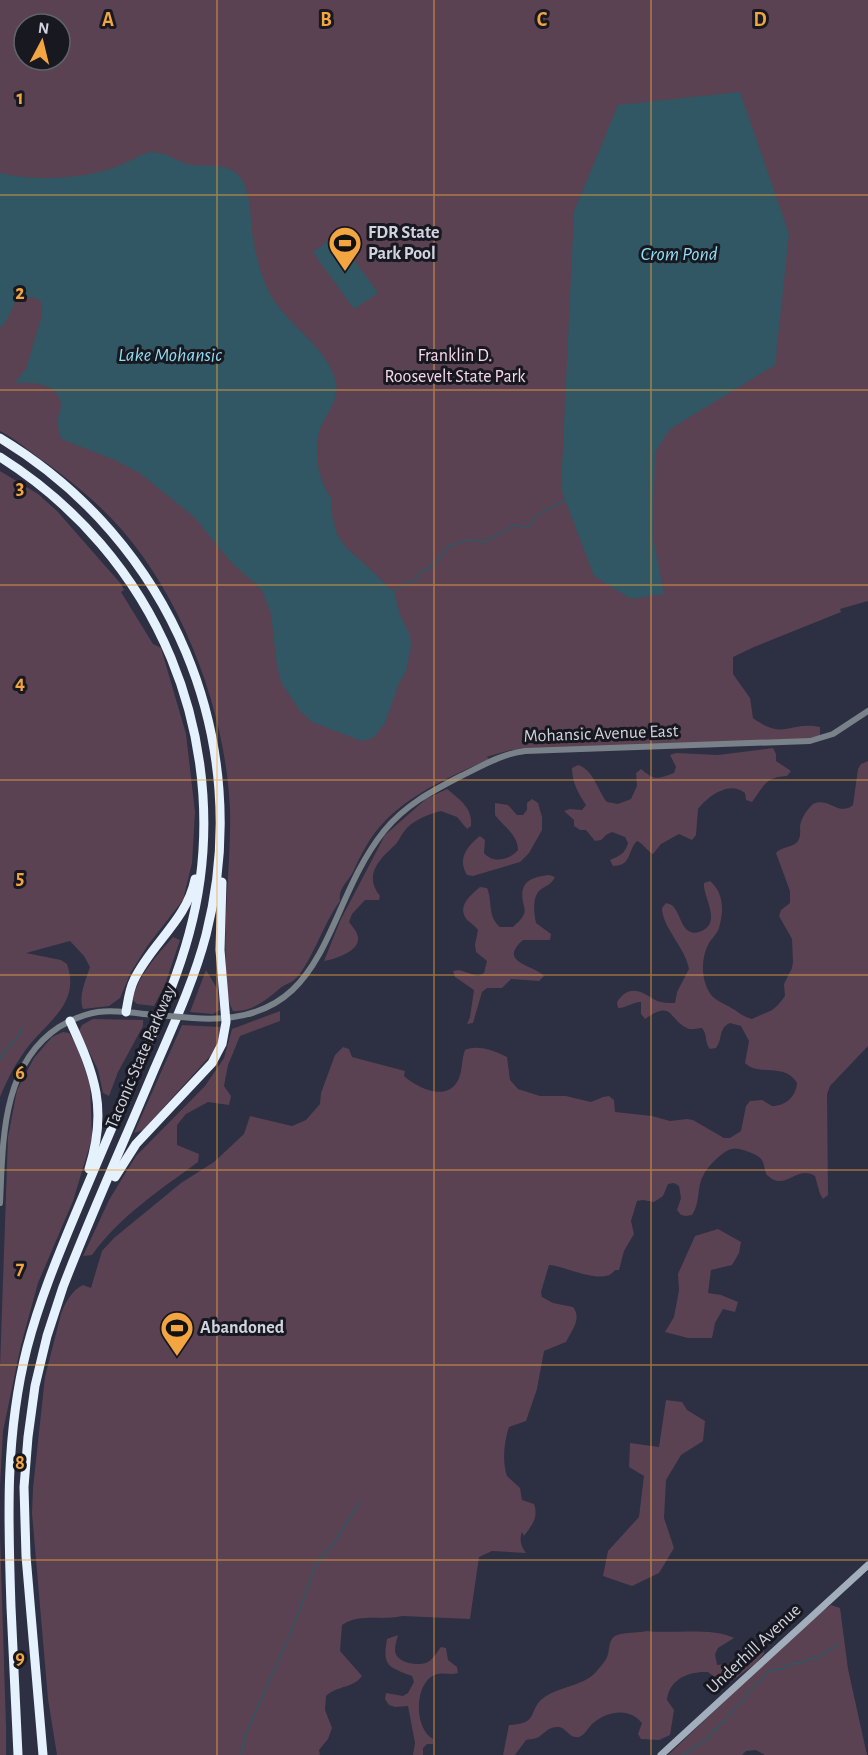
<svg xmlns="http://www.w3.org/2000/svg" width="868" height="1755" font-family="'Alegreya Sans',sans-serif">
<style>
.green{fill:#5a4252;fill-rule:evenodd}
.water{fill:#305763}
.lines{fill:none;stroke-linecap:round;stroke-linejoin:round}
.stream{stroke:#305763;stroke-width:1.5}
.tertiary{stroke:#798189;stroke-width:6}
.secondary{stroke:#a2aebb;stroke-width:7}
.motorway{stroke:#e5f1fd;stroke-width:9}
.tertiary-bridge{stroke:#798189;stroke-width:6}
.grid{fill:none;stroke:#f2a541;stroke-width:1.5;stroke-opacity:0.55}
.labels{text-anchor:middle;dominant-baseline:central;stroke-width:6;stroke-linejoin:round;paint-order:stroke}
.poi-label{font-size:18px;font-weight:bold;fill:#d1d3df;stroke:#171820;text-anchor:start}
.park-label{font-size:18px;fill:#fad8ee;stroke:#171820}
.street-label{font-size:18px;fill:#d1d3df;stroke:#171820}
.water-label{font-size:20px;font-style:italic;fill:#93dcf2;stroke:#171820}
.grid-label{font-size:20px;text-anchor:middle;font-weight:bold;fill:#f2a541;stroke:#171820;stroke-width:6;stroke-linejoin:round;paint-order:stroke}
</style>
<rect width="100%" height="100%" fill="#2d2f42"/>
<!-- green -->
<g class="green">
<path d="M0,0h868v601l-28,8 1,3 -87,35 -21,10v17l17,24 3,20c31,23 36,3 67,9v9l-15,3 -294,11 -25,7 3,1 -1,2c-34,14 -77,34 -103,61 -14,14 -24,33 -32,51 -5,10 -15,16 -13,29 -15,19 -31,68 -47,80 -5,3 -10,4 -15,9 -13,11 -27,22 -45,21 -7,-12 -6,-29 -7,-44 -3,-51 5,-103 4,-155 -3,-99 -49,-222 -119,-294 -20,-21 -43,-39 -66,-56 -15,-10 -29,-23 -45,-31zM24,24h36v36h-36z"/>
<path d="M0,471l38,23 19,17 64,73 3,6 -3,2 32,52 8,4 25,86 9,78 -3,51 -9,37 -35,45 -17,27 -11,26 -11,8 -26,3c-5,-13 3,-29 7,-42l-6,-11 -14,-15 -44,12 35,7 6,4c15,42 -25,60 -45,91 -9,13 -16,27 -22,42z"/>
<path d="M773,748l3,6v7l15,10 -4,5c-22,1 -23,10 -35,26l-6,-2 -1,-7c-15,-13 -37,3 -47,16l-2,26 -4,5 -13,-6 -18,10 -8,10c-7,-4 -9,-10 -16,-13 -10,10 -5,25 -24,25l-3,-6c9,-4 15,-6 18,-17l-3,-6 -13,-5 -6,3 -5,5 -6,1 -9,-11h-6l-6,-4v-6l-10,-9 6,-2 12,1 4,-5c-8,-12 -14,-23 -14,-37l6,-3c16,5 19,25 29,37l11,2 13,-5 6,-13 -1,-13 5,-4c14,12 16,10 33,4l2,-6 -6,-12 6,-2 42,2z"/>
<path d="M868,761v285l-38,40 -3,8 1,101 -5,4 -3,-5 -5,-18c-19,-12 -30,18 -49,-2 -1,-4 -2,-10 -4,-14 -4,-6 -23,-13 -30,-11 -8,1 -25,18 -28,25 -8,13 -3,28 -12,41l-6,1 -5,-1 -4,-5 4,-12 -2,-12 -5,-3 -6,1 -5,12 -9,6 -11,-2 -6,1 -6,20 3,13 -10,17 -5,19h-4c-11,17 -49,-4 -66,-5l-8,27 1,5 11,6 20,4c9,12 -1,23 -7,35l-22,9 -7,38 -11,32 -17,6c-5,15 -7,34 -2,49l13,12 2,12 12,4c5,14 -3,22 -10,32l-2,-4c-3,9 -1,14 4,21l-34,-2 -13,6 -9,62 -68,-3c-20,5 -42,-3 -60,9l-2,26 22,25c-8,12 -26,10 -36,20l-1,14 7,18 -4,11 -9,11 1,5h-263l-9,-56 -16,-186 1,-25 12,-111 16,-63c4,-11 11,-24 22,-29l8,3 11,-37 12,-13 67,-55 33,-21 30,-28 6,-18 42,10 14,-6 14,-16 1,-11 14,-38 8,-8 6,2 3,8 53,14 -1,5c12,11 41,26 53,6 6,-9 4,-22 8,-32 12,-6 31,1 42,7l3,23 8,9 22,7h26l25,6 12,-5 6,-1 5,4 1,12 37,4 18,5 17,-2 6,1 31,18h6l11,-7 5,-25 4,-5 12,-1 10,6c13,0 24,-9 25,-23 -12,-21 -38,-6 -52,-20l4,-22 -8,-15 -11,-3c-12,5 -7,16 -14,25l-6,1c-6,-7 -2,-14 -8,-21 -6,0 -10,3 -15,0 -19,-9 -14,-29 -42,-9l-4,-5v-12c-9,0 -14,6 -23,6l-1,-6c12,-18 24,-11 38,-2 6,3 14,3 20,3l2,-11 12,-23c-4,-22 -27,-42 -27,-61l4,-5 6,2c7,7 8,17 14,24 3,3 8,5 13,3 25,-8 3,-36 5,-49l6,-2c14,12 14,30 9,47 -2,6 -7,10 -10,15 -9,16 -8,39 3,53 5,5 11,7 16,10 8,4 15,11 24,13 18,-9 20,-5 33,-23l-1,-12 8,-16 1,-6 -1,-23 -13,-23 2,-6 9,-7v-12l-14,-38c6,-7 17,-5 22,-12 3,-5 2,-10 2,-15 2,-10 7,-16 13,-22 15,-8 26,13 40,1l5,-36 3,-5z"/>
<path d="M447,789c13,11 26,19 24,37l-4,3 -10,-12 -16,-6c-10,2 -27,9 -34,17 -5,5 -7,11 -11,16 -16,15 -33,30 -16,52l-1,4h-14l-13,14 -3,8c2,3 7,8 8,12 7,16 -21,25 -33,27l16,-40 45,-86 41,-36z"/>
<path d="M532,799l6,4 4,14v13l-13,23 -9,9 -47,14 -6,-1c-10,-16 0,-29 13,-39l5,4 -1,13c9,11 26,7 34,-3 0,-15 -15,-24 -23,-35v-12l13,2 9,10h6l4,-5v-7z"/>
<path d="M549,875l6,2c-4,8 -8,8 -15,13 -8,7 -6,23 -4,33l15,11 -1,6h-27c-26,23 11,25 21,36l-5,5 -28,-2 -9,9h-15l-5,4 -9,31 -6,1 3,-7 4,-27 -19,-13 -2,-6 6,-1 19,6 6,-3 3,-12 -11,-9 -1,-7 3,-15c-3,-4 -7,-7 -11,-10 -11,-14 4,-25 13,-33l7,1c6,14 0,28 13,39h13c3,-3 8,-7 10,-11 3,-4 1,-10 0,-14 -4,-21 9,-25 26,-27z"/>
<path d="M173,937l7,3 -15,45 -11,21 -17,-2 -4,-4c3,-22 25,-46 40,-63z"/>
<polygon points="206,970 218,990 220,1010 213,1014 190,1012"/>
<path d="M280,1011v10l-40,15 -12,29 -4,21 7,10 -2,9 -21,-3 -22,12 -9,11v20l22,9 -1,8c-38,28 -78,54 -106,93l-9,1 26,-56 27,-44 69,-70 19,-28 8,-29z"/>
<polygon points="93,1019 143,1020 143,1026 118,1072 109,1096 103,1093 98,1070 79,1031 82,1025"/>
<polygon points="182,1025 220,1027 218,1045 211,1055 143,1130 134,1133"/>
<polygon points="63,1032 69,1033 76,1044 90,1084 92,1138 73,1201 38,1283 21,1345 3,1431 0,1486 0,1367 8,1137 17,1090 34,1058 52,1037"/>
<polygon points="718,1229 741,1242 739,1253 732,1265 711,1270 708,1293 721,1295 738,1302 735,1312 723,1309 715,1323 712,1338 688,1338 665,1332 674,1317 679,1290 678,1274 695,1236"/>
<polygon points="666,1400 682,1402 687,1410 705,1421 703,1441 681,1455 666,1480 664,1518 674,1548 659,1573 632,1586 603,1576 608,1551 639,1517 644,1476 629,1467 630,1443 659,1447"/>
<polygon points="0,1536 6,1726 6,1755 0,1755"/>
<polygon points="831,1605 840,1608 848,1669 867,1755 765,1755 756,1750 746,1751 742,1755 668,1755 808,1622"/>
<path d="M647,1631c25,3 66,-4 87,7l-16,10 -3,6 2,11 18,-2 28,-15 1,6 -8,9 -43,32 -5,-3 6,-11 -1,-5 -5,-4c-19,-1 -39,7 -41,28l7,10 -4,25 -11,5 -18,-1 -3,-5 4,-11c-13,-16 -35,-12 -50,1 -4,4 -7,11 -13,13 -10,2 -12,-9 -20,-10 -9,-1 -14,5 -20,10 -4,2 -9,2 -13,3l-11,15h-12l6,-30c30,-1 19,-14 33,-26 16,-13 40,-12 54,-27 3,-4 9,-10 11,-15 3,-6 1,-17 8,-21 8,-4 23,-3 32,-5z"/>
<path d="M398,1635c-1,4 -3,10 -3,15 0,13 24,17 33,12 5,-3 9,-10 13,-15l5,1 2,12 9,7 1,6c-10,3 -18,-3 -27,4 -17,12 -16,52 2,62v5h-6l-4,4v7h-10l2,-12 -7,-37 -13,1 -6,-2 -4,-6 1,-6 17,3 5,-3 6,-11 -2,-6c-23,-9 -30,-9 -25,-37z"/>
</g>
<!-- water -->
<g class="water">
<polygon points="740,92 789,234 775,365 670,429 655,452 653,538 664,594 631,599 594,576 561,489 574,212 618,105"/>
<path d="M150,152c18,1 19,5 34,11 17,6 40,-2 53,11 15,14 13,46 16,65 3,17 7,33 14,49 15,35 61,57 69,95 3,19 -10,30 -16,46 -7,22 -2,52 12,70l-1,13 6,22 8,12 49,46 6,23 10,20 1,11 -5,25 -7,12 -14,40 -12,15 -11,3 -50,-19 -12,-11 -19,-29 -4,-16 -6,-52 -9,-24 -31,-28 -37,-45 -53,-43 -26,-14 -54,-21c-1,-6 -4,-13 -3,-19 0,-5 3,-9 3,-14 0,-23 -29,-24 -46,-23l11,-14 16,-54v-11l-4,-5 -7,-2 -9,1 -7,5 -9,18 -6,7v-155c30,8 77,6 107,-3 14,-4 29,-13 43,-18z"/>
<polygon points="336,235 378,293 354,309 313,252"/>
</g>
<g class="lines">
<!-- stream -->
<g class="stream">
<polyline points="394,592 407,582 413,582 421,572 434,565 449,546 470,540 484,542 500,533 505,532 513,525 529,527 534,518 541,513 565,500"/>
<polyline points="0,1059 9,1045 17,1039 22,1027"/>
<polyline points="241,1755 245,1736 296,1620 315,1567 337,1538 360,1502"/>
<path d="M683,1755l26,-17 4,-7 5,-2 2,-6 5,-1 9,-14 10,-7 5,-10 14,-12 4,-7 7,-3h8l10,-6 5,1 16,-6 4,1c4,-6 15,-9 22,-15"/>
</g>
<!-- tertiary -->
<g class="tertiary">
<path d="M193,1018c139,11 127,-107 191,-187 21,-26 48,-40 77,-55 21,-10 40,-22 64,-25l285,-10 23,-7 35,-23"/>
<path d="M0,1203c3,-61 1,-138 59,-176 12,-7 25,-13 39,-15 15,-2 31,0 46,2"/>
</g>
<!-- secondary -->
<polyline class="secondary" points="661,1755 868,1565"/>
<!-- motorway -->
<g class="motorway">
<path d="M0,438c171,103 256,302 206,497 -12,46 -33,91 -52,135 -30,72 -63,144 -91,217l-16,49 -12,50 -7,51 -4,50 2,69 17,199"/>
<path d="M0,457c76,48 136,117 171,201 36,87 43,185 18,276 -12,45 -32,89 -50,132 -22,49 -43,99 -64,149 -18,43 -36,87 -48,133 -22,87 -19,170 -16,259 2,49 5,99 7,148"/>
<path d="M126,1012c2,-11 3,-22 8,-32 17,-36 53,-60 61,-101"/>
<path d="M70,1021c25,54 38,88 19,148"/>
<polyline points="115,1177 136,1144 212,1063 222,1044 226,1022 220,950 222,882"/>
</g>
<!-- tertiary-bridge -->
<polyline class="tertiary-bridge" points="144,1014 193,1018"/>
</g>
<!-- grid -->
<path class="grid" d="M217,0v1755M434,0v1755M651,0v1755M0,195h868M0,390h868M0,585h868M0,780h868M0,975h868M0,1170h868M0,1365h868M0,1560h868"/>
<!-- icons -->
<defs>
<symbol id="stadium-pin" viewBox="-11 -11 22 30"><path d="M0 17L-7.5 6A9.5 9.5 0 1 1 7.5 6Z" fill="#f2a541" stroke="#171820"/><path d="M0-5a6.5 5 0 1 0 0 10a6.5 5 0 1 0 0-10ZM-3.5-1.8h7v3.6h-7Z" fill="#111"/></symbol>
</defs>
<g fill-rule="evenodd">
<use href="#stadium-pin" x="326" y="224" width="38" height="52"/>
<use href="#stadium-pin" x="158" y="1309" width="38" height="52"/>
</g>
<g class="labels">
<!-- poi labels -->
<g class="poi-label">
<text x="368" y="233">FDR State<tspan x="368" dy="21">Park Pool</tspan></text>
<text x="200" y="1328">Abandoned</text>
</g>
<!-- park labels -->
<g class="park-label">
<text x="455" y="356">Franklin D.<tspan x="455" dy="21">Roosevelt State Park</tspan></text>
</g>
<!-- street labels -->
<g class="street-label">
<text transform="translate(601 734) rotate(-2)">Mohansic Avenue East</text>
<text transform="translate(141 1057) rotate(-67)">Taconic State Parkway</text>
<text transform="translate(754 1649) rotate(-43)">Underhill Avenue</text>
</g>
<!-- water labels -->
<g class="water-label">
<text x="679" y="254">Crom Pond</text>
<text x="170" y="355">Lake Mohansic</text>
</g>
</g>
<g class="grid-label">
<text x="108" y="26">A</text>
<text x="326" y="26">B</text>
<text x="542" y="26">C</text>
<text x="760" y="26">D</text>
<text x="20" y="104">1</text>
<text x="20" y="299">2</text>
<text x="20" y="494">3</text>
<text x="20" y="689">4</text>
<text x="20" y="884">5</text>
<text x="20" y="1079">6</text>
<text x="20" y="1274">7</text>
<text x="20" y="1469">8</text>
<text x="20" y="1664">9</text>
</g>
<!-- north arrow -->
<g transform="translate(42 42) rotate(7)"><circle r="28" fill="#171820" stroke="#61636c" stroke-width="1.5"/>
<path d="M0-4.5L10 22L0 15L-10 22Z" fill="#f2a541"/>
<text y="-9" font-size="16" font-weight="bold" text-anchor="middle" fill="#d1d3df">N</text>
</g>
</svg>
